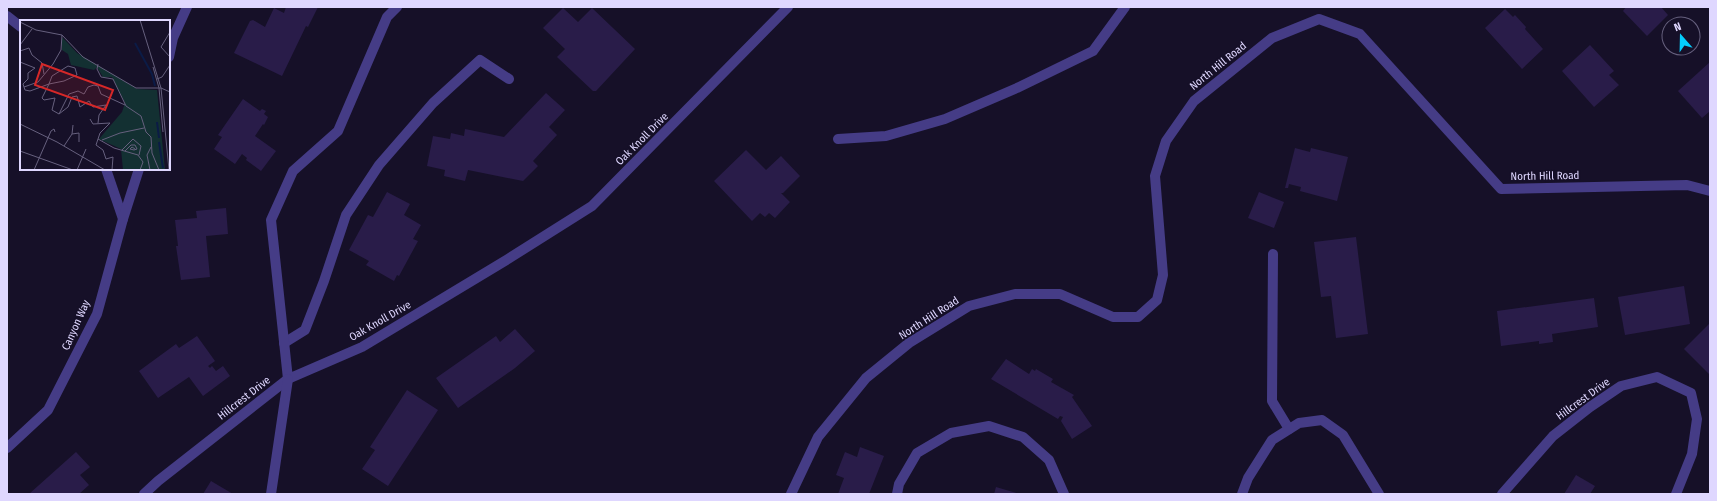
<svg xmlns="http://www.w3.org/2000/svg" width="1717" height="501" font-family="'Fira Sans Condensed',sans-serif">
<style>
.building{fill:#291c49}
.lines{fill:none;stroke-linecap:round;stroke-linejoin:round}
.service{stroke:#453c86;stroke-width:10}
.minor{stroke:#453c86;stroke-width:10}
.labels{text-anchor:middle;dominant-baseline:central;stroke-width:3.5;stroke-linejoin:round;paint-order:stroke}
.street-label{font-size:11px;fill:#dfd7ff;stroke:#161028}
.inset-river{fill:none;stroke:#0b1b46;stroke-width:2}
.inset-road{fill:none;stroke:#66607e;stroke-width:1}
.view{fill:#d62828;fill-opacity:0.15;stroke:#d62828;stroke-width:2}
.inset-edge{fill:none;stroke:#dfd7ff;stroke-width:2}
</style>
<rect width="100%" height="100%" fill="#161028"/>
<!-- building -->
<g class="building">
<polygon points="286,7 318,7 308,27 306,26 282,76 234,53 250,21 253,20 265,27 274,8 284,13"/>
<polygon points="1626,7 1661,7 1668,15 1647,36 1623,11"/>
<polygon points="563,8 578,22 592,8 635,49 596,91 593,91 557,57 565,49 543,28"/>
<polygon points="1505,9 1513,17 1515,15 1526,27 1525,29 1543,49 1522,69 1485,28"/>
<polygon points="1590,45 1614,71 1609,75 1619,85 1594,107 1562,71"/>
<polygon points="1710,62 1710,111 1702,118 1678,91"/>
<polygon points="546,93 565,110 549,127 557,135 533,161 538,166 523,181 468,170 465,181 444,176 445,170 427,166 433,136 450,139 451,133 464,136 465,129 504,137"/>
<polygon points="243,99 260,111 262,109 266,111 264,114 268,117 264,125 263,124 255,136 276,151 261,171 246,160 247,158 242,154 235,164 214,149 222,137 218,135"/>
<polygon points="1295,148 1310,152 1311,148 1348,157 1337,201 1300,191 1301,187 1289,184 1288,188 1285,188"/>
<polygon points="746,150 766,170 781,156 800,176 783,193 781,193 790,202 775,218 769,213 765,217 760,213 752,221 714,181"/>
<polygon points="387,192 410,204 404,215 421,225 413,239 418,241 399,276 397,275 394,281 366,265 369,261 349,250 368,215 373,217"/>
<polygon points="1259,192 1284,202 1274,228 1248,218"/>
<polygon points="226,208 228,234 206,236 210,277 181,280 176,246 178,246 175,220 197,218 196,211"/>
<polygon points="1356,237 1368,334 1336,338 1331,296 1321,297 1314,242"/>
<polygon points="1684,286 1690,324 1625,335 1618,297"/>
<polygon points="1594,298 1598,327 1552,334 1553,342 1539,344 1539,341 1501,346 1497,311"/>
<polygon points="1710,323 1710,375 1684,349"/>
<polygon points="515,329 535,351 515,368 458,408 436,378 496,336 500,342"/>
<polygon points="197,336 215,361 208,366 210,368 212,366 216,371 223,366 230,376 203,396 189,377 158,398 139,371 176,344 179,348"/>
<polygon points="1006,359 1029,374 1032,369 1035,371 1036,369 1053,379 1051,382 1074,395 1072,397 1092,426 1072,439 1061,421 1063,417 1060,416 1058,419 991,379"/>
<polygon points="407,390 438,410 388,486 362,469 375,450 370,447"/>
<polygon points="860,447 884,456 869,494 838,494 844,478 836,475 845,452 857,457"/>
<polygon points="76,452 90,467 80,475 89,485 79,494 29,494"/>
<polygon points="1576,475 1595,486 1590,494 1564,494"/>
<polygon points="211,481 233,494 203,494"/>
<polygon points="996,487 1020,494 994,494"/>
</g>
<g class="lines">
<!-- service -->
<g class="service">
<polyline points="838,139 886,136 945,119 1017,88 1093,51 1125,7"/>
<polyline points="1273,254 1272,401 1289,429"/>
<polyline points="284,343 305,330 324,281 346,215 379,165 433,103 480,60 509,79"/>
</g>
<!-- minor -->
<g class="minor">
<polyline points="397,7 387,17 338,131 293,171 271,220 288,379 362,347 508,259 592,206 788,7"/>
<polyline points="7,16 21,27"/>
<polyline points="169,57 173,38 187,7"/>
<polyline points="106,169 123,219"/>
<polyline points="7,448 48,410 97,314 123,219 139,169"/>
<polyline points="144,494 158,481 288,379"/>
<polyline points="271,494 288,379"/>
<polyline points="791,494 818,437 866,378 909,343 969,306 1015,294 1060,294 1113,317 1138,317 1157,300 1163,275 1155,176 1166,141 1194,101 1272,38 1319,19 1360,34 1501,189 1687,185 1710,191"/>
<polyline points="897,494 899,484 917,453 951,433 989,426 1023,437 1049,460 1064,494"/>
<polyline points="1242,494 1248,478 1272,440 1299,423 1322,420 1343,435 1379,494"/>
<polyline points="1502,494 1553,436 1590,407 1621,386 1657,377 1691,393 1697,419 1692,454 1676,494"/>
</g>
</g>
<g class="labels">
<!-- street labels -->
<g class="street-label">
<text transform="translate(1218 66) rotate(-39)">North Hill Road</text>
<text transform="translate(642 139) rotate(-45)">Oak Knoll Drive</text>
<text transform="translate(1545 176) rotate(-1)">North Hill Road</text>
<text transform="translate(929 318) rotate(-33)">North Hill Road</text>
<text transform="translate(380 321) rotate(-30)">Oak Knoll Drive</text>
<text transform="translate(76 325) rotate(-66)">Canyon Way</text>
<text transform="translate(244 398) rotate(-38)">Hillcrest Drive</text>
<text transform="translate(1583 399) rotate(-36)">Hillcrest Drive</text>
</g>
</g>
<!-- overview -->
<g transform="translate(20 20)">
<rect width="150" height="150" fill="#161028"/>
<path d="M42,17l15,16 60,36 20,1 8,80h-42l-2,-21 -22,-10 23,-27 3,-9 -13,-26h-9l-6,-10 -3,3 -23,-5 -3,-11 -6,-4z" fill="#133032"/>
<path class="inset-river" d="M115,23l17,31 3,12M137,102l2,16M139,122l4,26"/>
<path class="inset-road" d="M120,0l21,68 8,82M0,2l16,8 26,5 21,22 53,31h25l9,4M150,12l-9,15 9,10M0,25l12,-16M0,31l9,-3 3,7 10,8 2,11M0,42l15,6 -7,5v6l-5,5 2,6M78,44l-1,5 4,8 12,2 13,27 15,10 5,16 5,5 1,16 7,17M48,46l7,2 2,7 -13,6 -15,3 3,-8zM133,47l6,21 4,44M137,59l5,-2 8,-12M29,64l-7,14 2,2 11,-2 -3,12 7,4M4,67l14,-5 15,-18 8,-14 1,-15M5,70l5,1 19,-7M39,94l10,-20 9,-3 6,3 4,-7 6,-2 4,1 3,8 24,11M39,94l9,-7 4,-10 5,-1 3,11 9,-6 4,6 13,-2 -7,10 -1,8M70,99l3,5 17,-1 -10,10 -4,12 7,5 3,9 7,-2 -1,13M0,104l37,18 48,28M52,114l7,-1v9M78,119l16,9 24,7 5,7 -3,8M82,120l18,-7 24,-5M44,126l8,-12 1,-9M102,130l11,-11 8,7 -2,9M0,131l53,19M105,131l6,-6h4l2,4 -3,1 -4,-1 2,-2 3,2M14,150l17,-39 3,-2 1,3M57,150l9,-21M130,150l-3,-15 4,-8"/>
<path class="view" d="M22,44l71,26 -8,20 -70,-25z"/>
<rect width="150" height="150" class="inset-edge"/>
</g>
<!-- border -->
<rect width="1717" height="501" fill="none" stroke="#dfd7ff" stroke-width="16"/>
<!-- north arrow -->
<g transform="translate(1681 36) rotate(340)"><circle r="19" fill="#161028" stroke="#66607e"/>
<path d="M0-3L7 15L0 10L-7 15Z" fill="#05cdfd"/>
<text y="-6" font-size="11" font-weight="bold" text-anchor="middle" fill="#dfd7ff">N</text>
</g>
</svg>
